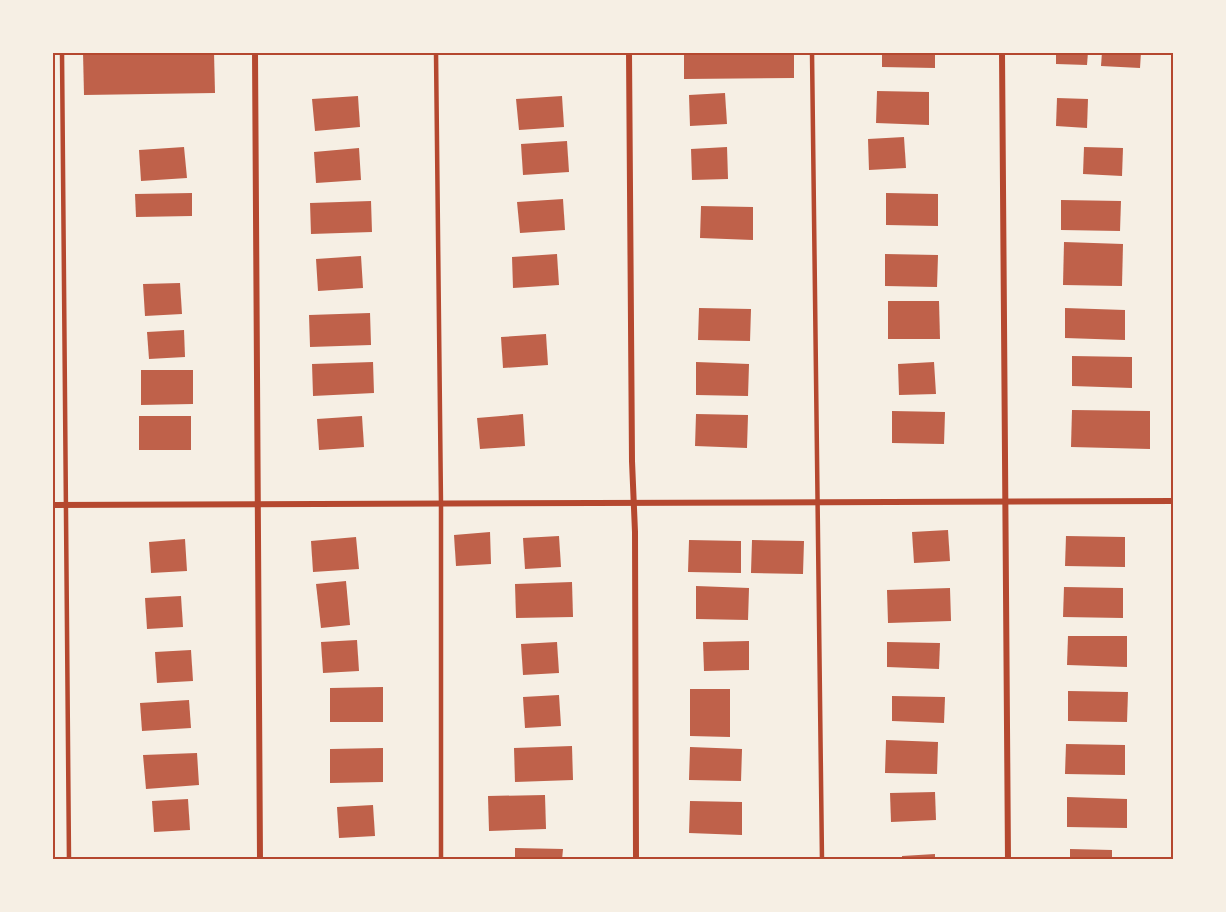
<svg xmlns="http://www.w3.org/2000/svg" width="1226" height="912" font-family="Rubik,sans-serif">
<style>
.building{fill:#bf614a}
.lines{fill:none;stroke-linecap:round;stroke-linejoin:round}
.service{stroke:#b5482f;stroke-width:4.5}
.minor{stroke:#b5482f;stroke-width:6}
.neatline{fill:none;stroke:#b5482f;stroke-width:2}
</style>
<rect width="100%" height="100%" fill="#f6efe4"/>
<!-- building -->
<g class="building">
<polygon points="83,52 214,52 215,93 84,95"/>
<polygon points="684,52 794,52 794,78 684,79"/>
<polygon points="882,52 935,52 935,68 882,67"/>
<polygon points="1056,52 1088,52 1087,65 1056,64"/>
<polygon points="1102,52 1141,52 1140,68 1101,66"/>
<polygon points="877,91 929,92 929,125 876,123"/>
<polygon points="725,93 727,124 690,126 689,95"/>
<polygon points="358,96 360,127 315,131 312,99"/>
<polygon points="562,96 564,127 519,130 516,99"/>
<polygon points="1057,98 1088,99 1087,128 1056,126"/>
<polygon points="904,137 906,168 869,170 868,139"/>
<polygon points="567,141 569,172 523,175 521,144"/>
<polygon points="184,147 187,178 141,181 139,150"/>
<polygon points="727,147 728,179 692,180 691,149"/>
<polygon points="1084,147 1123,148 1122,176 1083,174"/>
<polygon points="359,148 361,180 316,183 314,152"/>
<polygon points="192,193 192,216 136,217 135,194"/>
<polygon points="886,193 938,194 938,226 886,225"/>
<polygon points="563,199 565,230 520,233 517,202"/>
<polygon points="1061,200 1121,201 1120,231 1061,230"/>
<polygon points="371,201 372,232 311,234 310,203"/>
<polygon points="701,206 753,207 753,240 700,238"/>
<polygon points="1064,242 1123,244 1122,286 1063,285"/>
<polygon points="557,254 559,285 513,288 512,257"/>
<polygon points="885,254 938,255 937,287 885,286"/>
<polygon points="361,256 363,288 318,291 316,259"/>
<polygon points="180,283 182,314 145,316 143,284"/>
<polygon points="888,301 939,301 940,339 888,339"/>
<polygon points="699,308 751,309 750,341 698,340"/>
<polygon points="1065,308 1125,310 1125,340 1065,338"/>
<polygon points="370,313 371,345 310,347 309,315"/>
<polygon points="184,330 185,357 149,359 147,332"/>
<polygon points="546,334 548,365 503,368 501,337"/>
<polygon points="1072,356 1132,357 1132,388 1072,386"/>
<polygon points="373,362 374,393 313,396 312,364"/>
<polygon points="696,362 749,364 748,396 696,395"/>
<polygon points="934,362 936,394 899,395 898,364"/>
<polygon points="141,370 193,370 193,404 141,405"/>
<polygon points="1072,410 1150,411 1150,449 1071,447"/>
<polygon points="892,411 945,412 944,444 892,443"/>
<polygon points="523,414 525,446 480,449 477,418"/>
<polygon points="696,414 748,415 747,448 695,446"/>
<rect x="139" y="416" width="52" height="34"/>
<polygon points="362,416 364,447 319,450 317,419"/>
<polygon points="948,530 950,561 914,563 912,532"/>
<polygon points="490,532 491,564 456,566 454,535"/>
<polygon points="559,536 561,567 525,569 523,538"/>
<polygon points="1066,536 1125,537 1125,567 1065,566"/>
<polygon points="356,537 359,569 313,572 311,541"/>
<polygon points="185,539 187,571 151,573 149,542"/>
<polygon points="689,540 741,541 741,573 688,572"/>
<polygon points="752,540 804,541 803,574 751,573"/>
<polygon points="346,581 350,625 321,628 316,584"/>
<polygon points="572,582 573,617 516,618 515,584"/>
<polygon points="696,586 749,588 748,620 696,619"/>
<polygon points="1064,587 1123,588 1123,618 1063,617"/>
<polygon points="950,588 951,621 888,623 887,590"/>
<polygon points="181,596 183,627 147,629 145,598"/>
<polygon points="1068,636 1127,636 1127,667 1067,665"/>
<polygon points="357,640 359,671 323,673 321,642"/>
<polygon points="749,641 749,670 704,671 703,642"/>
<polygon points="557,642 559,673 523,675 521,644"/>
<polygon points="887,642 940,643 939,669 887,667"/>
<polygon points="191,650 193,681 157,683 155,652"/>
<polygon points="383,687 383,722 330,722 330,688"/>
<polygon points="690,689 730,689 730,737 690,736"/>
<polygon points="1068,691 1128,692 1127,722 1068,721"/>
<polygon points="559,695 561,726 525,728 523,697"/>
<polygon points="892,696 945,697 944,723 892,721"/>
<polygon points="189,700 191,728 142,731 140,703"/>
<polygon points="886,740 938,742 937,774 885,773"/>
<polygon points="1066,744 1125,745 1125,775 1065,774"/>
<polygon points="572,746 573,780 515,782 514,748"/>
<polygon points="690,747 742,749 741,781 689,780"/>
<polygon points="383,748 383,782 330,783 330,749"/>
<polygon points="197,753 199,785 146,789 143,755"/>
<polygon points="935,792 936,820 891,822 890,793"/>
<polygon points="545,795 546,829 489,831 488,796"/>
<polygon points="1067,797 1127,799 1127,828 1067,827"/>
<polygon points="188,799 190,830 154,832 152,801"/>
<polygon points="690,801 742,802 742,835 689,833"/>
<polygon points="373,805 375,836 339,838 337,807"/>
<polygon points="515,848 563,849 562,860 515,860"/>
<polygon points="1070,849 1112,850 1112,860 1070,860"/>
<polygon points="935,854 935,860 902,860 902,856"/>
</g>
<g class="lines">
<!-- service -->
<g class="service">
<polyline points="62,52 69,860"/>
<polyline points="436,52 441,504 441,860"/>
<polyline points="812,52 822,860"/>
</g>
<!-- minor -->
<g class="minor">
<polyline points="255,52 260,860"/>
<polyline points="629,52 632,461 635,532 636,860"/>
<polyline points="1002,52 1008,860"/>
<polyline points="52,505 1174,501"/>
</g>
</g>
<!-- border -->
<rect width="1226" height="912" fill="none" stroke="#f6efe4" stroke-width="108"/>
<rect x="54" y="54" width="1118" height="804" class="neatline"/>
</svg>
